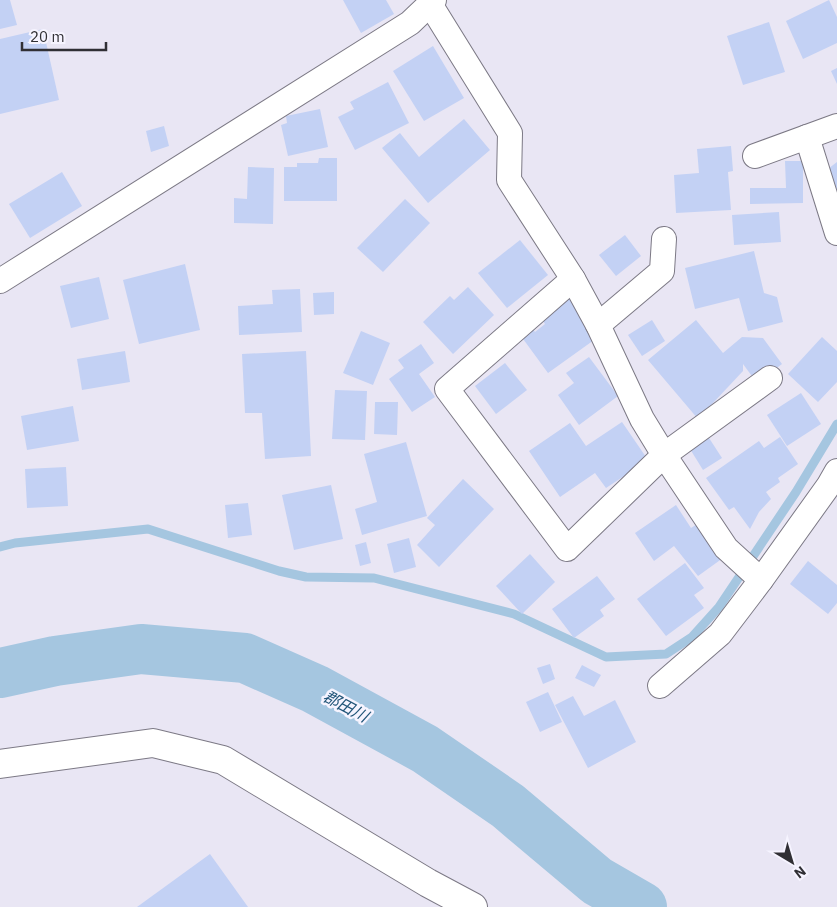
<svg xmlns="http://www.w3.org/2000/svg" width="837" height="907" font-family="'IBM Plex Sans','Noto Sans JP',sans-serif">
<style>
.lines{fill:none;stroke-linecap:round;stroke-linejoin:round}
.stream{stroke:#a5c6e0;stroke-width:9}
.river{stroke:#a5c6e0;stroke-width:50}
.building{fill:#c3d1f4}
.street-casing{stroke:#7c7985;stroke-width:26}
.secondary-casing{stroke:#7c7985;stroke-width:30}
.street{stroke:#fff;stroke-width:24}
.secondary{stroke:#fff;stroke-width:28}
.labels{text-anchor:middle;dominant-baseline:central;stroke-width:5;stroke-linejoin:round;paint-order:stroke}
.water-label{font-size:16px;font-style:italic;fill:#225579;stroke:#f6f4ff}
</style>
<rect width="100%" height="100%" fill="#e9e6f4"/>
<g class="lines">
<!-- stream -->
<polyline class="stream" points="0,547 15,543 148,529 279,571 306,577 374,578 514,614 606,657 666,654 692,637 719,607 796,492 837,424"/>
<!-- river -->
<polyline class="river" points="0,673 55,661 141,649 245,658 315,689 425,749 508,806 597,881 642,907"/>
</g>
<!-- building -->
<g class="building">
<polygon points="0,0 10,0 17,25 0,29"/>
<polygon points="343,0 386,0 394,14 361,33"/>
<polygon points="829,0 837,17 837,43 803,59 786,21"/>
<polygon points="769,22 785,72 743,85 727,36"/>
<polygon points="43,29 59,100 0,114 0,39"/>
<polygon points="433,46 464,98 424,121 393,71"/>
<polygon points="837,68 837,84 831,71"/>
<polygon points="388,82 409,123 355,150 338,117 354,109 350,102"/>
<polygon points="320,109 328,147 288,156 281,125 287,123 286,116"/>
<polygon points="464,119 490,150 428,203 382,148 400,133 419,157"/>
<polygon points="164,126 169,146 151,152 146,131"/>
<polygon points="731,146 733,171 728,172 731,210 676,213 674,175 699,173 697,149"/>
<polygon points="319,158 337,158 337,201 284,201 284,167 297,167 297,163 318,163"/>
<polygon points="785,161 803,161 803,203 750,204 750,188 786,188"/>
<polygon points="837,162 837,197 820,175"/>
<polygon points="248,167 274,168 273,224 234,223 234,198 247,199"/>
<polygon points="62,172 82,206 30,238 9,204"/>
<polygon points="405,199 430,223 383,272 357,248"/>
<polygon points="779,212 781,242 734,245 732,215"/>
<polygon points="625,235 641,256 616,276 599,255"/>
<polygon points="520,240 548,275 507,308 478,273"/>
<polygon points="754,251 764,293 777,297 783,322 748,331 739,298 695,309 685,268"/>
<polygon points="185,264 200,330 139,344 123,280"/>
<polygon points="99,277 109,319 71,328 60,286"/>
<polygon points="468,287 494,315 453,354 423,322 450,296 454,300"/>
<polygon points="300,289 302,332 239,335 238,306 273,304 272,290"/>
<polygon points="569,291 601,335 548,373 518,332 529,324 535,332 545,324 538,313"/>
<polygon points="334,292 334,314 314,315 313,293"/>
<polygon points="652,320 665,341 642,356 628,335"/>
<polygon points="696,320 723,353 742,337 763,338 782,364 757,383 743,364 743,371 698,419 648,360"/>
<polygon points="361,331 390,343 373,385 343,373"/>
<polygon points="822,337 837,351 837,382 818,402 788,374"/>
<polygon points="421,344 434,363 419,374 435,397 412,412 389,379 404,368 398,360"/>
<polygon points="125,351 130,382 82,390 77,359"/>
<polygon points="306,351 311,456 265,459 262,413 245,413 242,354"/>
<polygon points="589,357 618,396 579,425 558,395 574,383 566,373"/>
<polygon points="505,363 527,390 496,414 475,386"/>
<polygon points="335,390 367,391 365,440 332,439"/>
<polygon points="801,393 821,424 787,446 767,415"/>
<polygon points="375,402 398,402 397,435 374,434"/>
<polygon points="73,406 79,441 27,450 21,416"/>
<polygon points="622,422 648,460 606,488 595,473 560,497 529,451 570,423 586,446"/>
<polygon points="780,437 798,464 778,478 780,482 766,492 771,499 759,512 750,529 734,507 729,510 706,478 759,441 764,448"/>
<polygon points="709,438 722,458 703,470 690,449"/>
<polygon points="406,442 427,516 362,535 355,509 377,502 364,454"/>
<polygon points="66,467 68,506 27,508 25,469"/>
<polygon points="463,479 494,509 439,567 417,545 435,525 427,518"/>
<polygon points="331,485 343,539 294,550 282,495"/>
<polygon points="248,503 252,535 228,538 225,505"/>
<polygon points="676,505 691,528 699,523 723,558 698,576 674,546 654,561 635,533"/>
<polygon points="409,538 416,567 394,573 387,544"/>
<polygon points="366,542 371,563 360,566 355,545"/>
<polygon points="530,554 555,582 522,614 496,586"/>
<polygon points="808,561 837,585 837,603 828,614 790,584"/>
<polygon points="685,563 704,588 694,595 704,608 666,636 637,599"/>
<polygon points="597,576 615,599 600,610 604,616 574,638 552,609"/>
<polygon points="550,664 555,679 543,684 537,668"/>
<polygon points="582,665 601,675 594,687 575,678"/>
<polygon points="548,692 562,722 540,732 526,702"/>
<polygon points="573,696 584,716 615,700 636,742 588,768 555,705"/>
<polygon points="210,854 248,907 137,907"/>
</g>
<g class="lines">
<defs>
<g id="street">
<polyline points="430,4 510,133 509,180 573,279 598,325 642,419 664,455 726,548 761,580"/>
<polyline points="807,137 837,233"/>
<polyline points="755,156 837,126"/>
<polyline points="573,279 447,389 567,549 664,455 770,378"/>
<polyline points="0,281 410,23 434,0"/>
<polyline points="598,325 662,271 664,239"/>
<polyline points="660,686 720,634 761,580 829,485 837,471"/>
</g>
<polyline id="secondary" points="0,764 153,743 223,760 428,883 473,907"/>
</defs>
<!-- street casing -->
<use href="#street" class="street-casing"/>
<!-- secondary casing -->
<use href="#secondary" class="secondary-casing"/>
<!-- street -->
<use href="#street" class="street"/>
<!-- secondary -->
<use href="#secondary" class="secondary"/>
</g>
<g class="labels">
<!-- water labels -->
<g class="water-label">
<text transform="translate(346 706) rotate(28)">郡田川</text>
</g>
</g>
<!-- north arrow -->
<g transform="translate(792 862) rotate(142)" stroke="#f6f4ff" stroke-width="4" paint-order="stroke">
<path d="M0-4L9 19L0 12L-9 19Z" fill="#302f34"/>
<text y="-8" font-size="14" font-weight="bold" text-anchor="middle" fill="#302f34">N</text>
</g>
<!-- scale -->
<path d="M22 42v8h84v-8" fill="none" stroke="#302f34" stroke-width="2.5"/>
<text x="30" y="42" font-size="15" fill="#302f34" stroke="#f6f4ff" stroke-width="4" paint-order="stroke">20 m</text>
</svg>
